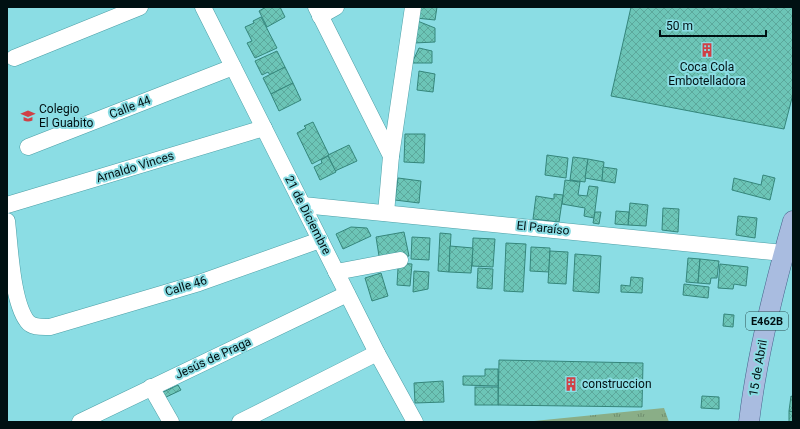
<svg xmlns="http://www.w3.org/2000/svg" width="800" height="429" font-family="Roboto,sans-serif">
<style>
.grass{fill:url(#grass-tufts)}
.building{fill:url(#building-cross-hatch);stroke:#35867b}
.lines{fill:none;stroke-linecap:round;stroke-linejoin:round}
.minor-casing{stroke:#4c9fa6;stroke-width:17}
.major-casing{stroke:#48638b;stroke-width:21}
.minor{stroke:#fff;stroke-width:16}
.major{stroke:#a9bce0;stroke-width:20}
.labels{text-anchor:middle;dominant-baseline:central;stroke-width:4;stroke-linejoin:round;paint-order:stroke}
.shield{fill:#8bdde4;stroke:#2a4e51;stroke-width:1}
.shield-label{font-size:11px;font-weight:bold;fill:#001012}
.poi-label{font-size:12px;fill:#001012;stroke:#8bdde4;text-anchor:start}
.street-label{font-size:12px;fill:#001012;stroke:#8bdde4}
</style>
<defs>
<pattern id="grass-tufts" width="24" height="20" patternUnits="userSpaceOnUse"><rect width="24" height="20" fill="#8aae87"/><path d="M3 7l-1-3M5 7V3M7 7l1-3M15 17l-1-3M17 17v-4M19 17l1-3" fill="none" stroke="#6e8c6d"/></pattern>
<pattern id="building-cross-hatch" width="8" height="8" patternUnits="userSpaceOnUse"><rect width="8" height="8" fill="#6cc5b7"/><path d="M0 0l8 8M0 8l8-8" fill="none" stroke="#5ca89c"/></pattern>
</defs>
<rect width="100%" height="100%" fill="#8bdde4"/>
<!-- grass -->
<polygon class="grass" points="664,408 669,422 524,422"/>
<!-- building -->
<g class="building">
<polygon points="266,7 280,7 285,17 267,27 259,11"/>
<polygon points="418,7 437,7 435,20 416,18"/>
<polygon points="631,7 793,7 793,94 784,129 611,96"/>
<polygon points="261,17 277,48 255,58 247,43 252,41 245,27 254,23 253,21"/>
<polygon points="415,20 435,28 435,42 414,43"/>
<polygon points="419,48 432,51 432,63 412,63"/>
<polygon points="277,51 285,67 270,75 268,72 262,75 255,61"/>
<polygon points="285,67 293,83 271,94 263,78"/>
<polygon points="419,71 435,74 433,92 417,90"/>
<polygon points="293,83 301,100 279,111 271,94"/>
<polygon points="313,122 329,155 312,164 297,133 306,128 304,126"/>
<polygon points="405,134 425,134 424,163 404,162"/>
<polygon points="349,145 357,161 335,171 328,155"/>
<polygon points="547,155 568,158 566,178 545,175"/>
<polygon points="328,156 336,172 320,180 314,167 322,163 321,160"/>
<polygon points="573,157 588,159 585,182 570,180"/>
<polygon points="588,159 604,162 602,181 585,178"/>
<polygon points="603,167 617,169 615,183 602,181"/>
<polygon points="763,175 775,178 770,200 732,190 734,178 761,185"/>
<polygon points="398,178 421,181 419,203 395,200"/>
<polygon points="565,180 580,182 578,195 587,196 589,186 598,187 594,218 584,216 585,208 562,204"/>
<polygon points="554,194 563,195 559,222 533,219 536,196 554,199"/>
<polygon points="630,203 648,205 646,226 628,225"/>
<polygon points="663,208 679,209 678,232 662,230"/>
<polygon points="616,211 629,212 628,225 615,224"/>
<polygon points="595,212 601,212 599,224 593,223"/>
<polygon points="738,216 757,218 755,238 736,235"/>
<polygon points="351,227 367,228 371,236 343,249 336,234"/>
<polygon points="404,232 409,256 393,259 379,256 376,237"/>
<polygon points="440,233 451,234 449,272 438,271"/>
<polygon points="412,237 430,238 429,260 411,259"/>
<polygon points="473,238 495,239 493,267 472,266"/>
<polygon points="506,243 526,244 523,292 504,291"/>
<polygon points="450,246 473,248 471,273 449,272"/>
<polygon points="531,247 550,248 549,272 530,271"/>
<polygon points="550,251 568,252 566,284 548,283"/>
<polygon points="575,254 601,256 599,293 573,291"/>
<polygon points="688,258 700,259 698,283 686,282"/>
<polygon points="700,259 719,261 717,278 711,278 710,284 698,283"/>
<polygon points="395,263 412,264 410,286 397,285 398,268"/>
<polygon points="720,264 748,267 746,286 734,284 733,289 718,288"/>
<polygon points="478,268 493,269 492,289 477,288"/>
<polygon points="414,271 429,272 428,289 413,292"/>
<polygon points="381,273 388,296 372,301 365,278"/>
<polygon points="631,277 643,278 642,293 621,292 621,285 630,286"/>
<polygon points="684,284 709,287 708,298 683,295"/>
<polygon points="724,314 734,315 733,327 723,326"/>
<polygon points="499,360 643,363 642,407 498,405"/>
<polygon points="485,369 498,369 498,386 463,385 463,376 485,376"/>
<polygon points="443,381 444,402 415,403 414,383"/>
<polygon points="178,385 181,390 162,399 159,394"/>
<rect x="475" y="387" width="23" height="18"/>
<polygon points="702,396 719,397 719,409 701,408"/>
<polygon points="791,396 793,397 793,412 789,411"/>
<polygon points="789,411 793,412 793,422 789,422"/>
</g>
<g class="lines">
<defs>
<g id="minor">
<polyline points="203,7 377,353 415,422"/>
<polyline points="316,7 391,156 386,213"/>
<polyline points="320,16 336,7"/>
<polyline points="14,58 140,7"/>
<polyline points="28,147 233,67"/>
<polyline points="391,156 413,7"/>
<polyline points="7,205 264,128"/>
<polyline points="303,205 793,254"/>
<path d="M7,221c3,25 5,80 20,100 5,7 15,6 23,6l149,-44 121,-43"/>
<polyline points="336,272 400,260"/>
<polyline points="151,387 171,422"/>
<polyline points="80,422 347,294"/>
<polyline points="240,422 377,353"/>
</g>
<path id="major" d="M749,422c8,-68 25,-135 44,-201"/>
</defs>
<!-- minor casing -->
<use href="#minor" class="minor-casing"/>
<!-- major casing -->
<use href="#major" class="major-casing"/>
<!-- minor -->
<use href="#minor" class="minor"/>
<!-- major -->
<use href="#major" class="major"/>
</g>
<!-- icons -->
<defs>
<symbol id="building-bare" viewBox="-9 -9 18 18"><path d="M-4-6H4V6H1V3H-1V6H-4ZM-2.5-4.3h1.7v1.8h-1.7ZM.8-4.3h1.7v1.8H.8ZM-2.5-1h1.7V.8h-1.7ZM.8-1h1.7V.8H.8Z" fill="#d04046" stroke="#8bdde4" stroke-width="2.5" paint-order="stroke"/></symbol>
<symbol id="university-bare" viewBox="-9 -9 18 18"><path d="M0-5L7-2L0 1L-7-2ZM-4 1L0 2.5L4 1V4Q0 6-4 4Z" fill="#d04046" stroke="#8bdde4" stroke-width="2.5" paint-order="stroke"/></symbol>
</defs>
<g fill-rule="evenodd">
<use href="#building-bare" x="697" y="40" width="20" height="20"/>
<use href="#university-bare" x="18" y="106" width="20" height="20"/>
<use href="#building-bare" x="561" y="374" width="20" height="20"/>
</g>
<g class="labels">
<!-- shield labels -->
<rect class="shield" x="746" y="312" width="42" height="18" rx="3"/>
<g class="shield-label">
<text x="767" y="321">E462B</text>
</g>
<!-- poi labels -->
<g class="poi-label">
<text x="707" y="67" text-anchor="middle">Coca Cola<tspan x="707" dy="14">Embotelladora</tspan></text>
<text x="39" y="109">Colegio<tspan x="39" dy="14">El Guabito</tspan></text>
<text x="582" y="384">construccion</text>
</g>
<!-- street labels -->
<g class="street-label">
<text transform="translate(130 107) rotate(-21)">Calle 44</text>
<text transform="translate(135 167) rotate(-17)">Arnaldo Vinces</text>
<text transform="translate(308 215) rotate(63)">21 de Diciembre</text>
<text transform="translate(543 228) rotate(6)">El Paraíso</text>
<text transform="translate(186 286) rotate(-17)">Calle 46</text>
<text transform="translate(213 358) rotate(-25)">Jesús de Praga</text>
<text transform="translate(758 368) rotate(-80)">15 de Abril</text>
</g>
</g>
<!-- border -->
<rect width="800" height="429" fill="none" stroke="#001012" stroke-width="16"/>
<!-- scale -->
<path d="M660 30v6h106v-6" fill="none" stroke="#001012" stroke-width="2"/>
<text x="666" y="30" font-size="12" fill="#001012" stroke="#8bdde4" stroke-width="3" paint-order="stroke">50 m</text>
</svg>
